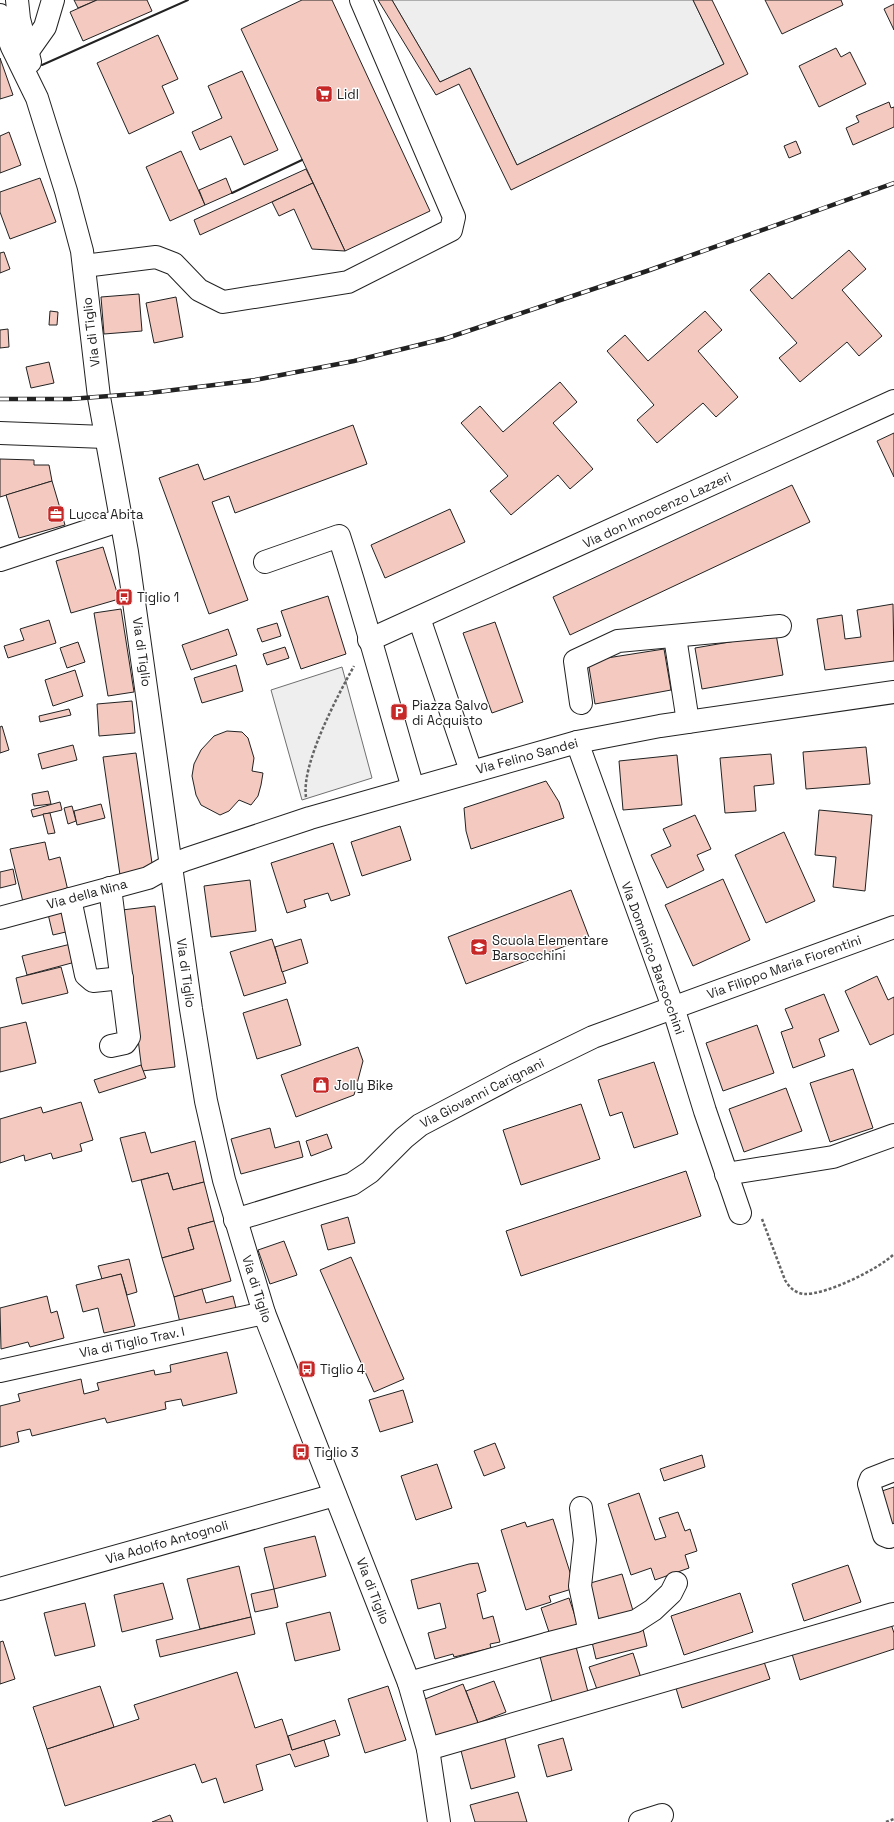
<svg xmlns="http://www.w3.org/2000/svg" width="894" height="1822" font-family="'Space Grotesk',sans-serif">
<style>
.green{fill:#eee;stroke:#6f6f6f}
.building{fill:#f3c9c0;stroke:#222}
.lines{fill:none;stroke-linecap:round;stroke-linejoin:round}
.minor-casing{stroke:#222;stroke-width:24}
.major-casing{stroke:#222;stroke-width:24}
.path{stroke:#646464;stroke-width:2.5;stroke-dasharray:3 2;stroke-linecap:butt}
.minor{stroke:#fff;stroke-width:22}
.major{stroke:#fff;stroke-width:22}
.rail-casing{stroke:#222;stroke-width:4.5}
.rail{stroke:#fff;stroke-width:3;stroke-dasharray:9;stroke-linecap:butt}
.wall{stroke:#222;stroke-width:2}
.labels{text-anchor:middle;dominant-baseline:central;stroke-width:3;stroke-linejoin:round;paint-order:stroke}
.poi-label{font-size:13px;fill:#222;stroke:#fff;text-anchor:start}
.street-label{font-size:13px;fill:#222;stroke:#fff}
</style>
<rect width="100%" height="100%" fill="#fff"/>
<!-- green -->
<g class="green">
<polygon points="392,0 693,0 724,64 517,165 470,68 440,82"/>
<polygon points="342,667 372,778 302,800 271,690"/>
</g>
<!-- building -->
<g class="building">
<polygon points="74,0 97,0 78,8"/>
<polygon points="97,0 147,0 152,11 83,41 70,12"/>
<polygon points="302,0 332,0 430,211 345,251 241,29"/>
<polygon points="378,0 392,0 440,82 470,68 517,165 724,64 693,0 712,0 748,74 511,190 459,84 436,95"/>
<polygon points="765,0 841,0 843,5 782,34"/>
<polygon points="894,4 894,30 884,9"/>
<polygon points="158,35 178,79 162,86 174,113 129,134 97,63"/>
<polygon points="836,48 841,57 850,52 866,84 819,107 799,66"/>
<polygon points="0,58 13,95 0,99"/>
<polygon points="242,71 278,150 244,165 231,136 200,150 192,132 222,118 208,86"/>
<polygon points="889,102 891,108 894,107 894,127 853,145 846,128 859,122 856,116"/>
<polygon points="9,132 21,165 0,173 0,136"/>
<polygon points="796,141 801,153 789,158 784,146"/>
<polygon points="181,151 205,205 170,221 146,167"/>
<polygon points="306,169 313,183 200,235 194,220"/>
<polygon points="40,178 56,222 10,239 0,212 0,192"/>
<polygon points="226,178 232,193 205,205 199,190"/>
<polygon points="313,183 345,251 312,249 294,209 279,216 272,202"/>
<polygon points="849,250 866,269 842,290 882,336 859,356 847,342 800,382 779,358 797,343 750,290 769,273 792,299"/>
<polygon points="4,252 10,269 0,273 0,253"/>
<polygon points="139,294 142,331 104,334 101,297"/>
<polygon points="176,297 183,337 154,343 146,303"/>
<polygon points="50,311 58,312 57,325 49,325"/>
<polygon points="705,311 722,330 698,351 738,397 716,417 703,403 657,443 637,420 654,405 607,351 625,335 648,361"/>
<polygon points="8,329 9,347 0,348 0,330"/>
<polygon points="49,362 54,383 31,388 26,367"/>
<polygon points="560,382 577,402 553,423 593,469 570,489 558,475 511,515 490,491 508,476 461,423 480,406 503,432"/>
<polygon points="353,425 367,464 235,513 229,496 212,502 248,600 209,614 159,478 198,464 204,480"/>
<polygon points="894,433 894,477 877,441"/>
<polygon points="0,459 34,460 34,465 49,465 52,481 0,497"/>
<polygon points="52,481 65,525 19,538 6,495"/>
<polygon points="792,485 810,522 570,635 553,597"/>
<polygon points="450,509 465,542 385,578 371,545"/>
<polygon points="103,547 119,599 71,613 56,561"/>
<polygon points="328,596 346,654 301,669 281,611"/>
<polygon points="893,604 894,661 825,670 817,619 842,615 845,639 861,637 857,610"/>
<polygon points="121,609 134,692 108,696 94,613"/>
<polygon points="49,620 56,643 8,658 4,646 24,640 20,629"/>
<polygon points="495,622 523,702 492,713 463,633"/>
<polygon points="277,623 281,636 262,642 257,629"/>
<polygon points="228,629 237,655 191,670 182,645"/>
<polygon points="776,634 783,675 702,689 695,648"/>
<polygon points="78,642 85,662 67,668 60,648"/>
<polygon points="285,647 289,658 267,665 263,654"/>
<polygon points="664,649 671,690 595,704 588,661"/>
<polygon points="236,665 243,691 202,703 194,678"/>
<polygon points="75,670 83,696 53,706 45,680"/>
<polygon points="132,701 135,733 99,736 97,704"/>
<polygon points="69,709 71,715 40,722 39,716"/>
<polygon points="2,726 9,750 0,753 0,727"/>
<polygon points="227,731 242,732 248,738 254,758 252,771 263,773 261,785 258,796 251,805 239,800 229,811 220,815 201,805 196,795 192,776 194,764 201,750 214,736"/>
<polygon points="73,745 77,760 42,769 38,754"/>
<polygon points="866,747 870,784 806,789 803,752"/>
<polygon points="136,753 153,870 120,875 103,757"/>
<polygon points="771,754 774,784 754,786 756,811 725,813 720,758"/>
<polygon points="677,755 682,805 623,810 619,761"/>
<polygon points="546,781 559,802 564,818 471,849 466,831 464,808"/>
<polygon points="48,791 51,804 34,806 32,794"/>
<polygon points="60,802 62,810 33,817 31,810"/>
<polygon points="101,804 105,818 77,825 74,811"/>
<polygon points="72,806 76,821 68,824 64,808"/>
<polygon points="819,810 872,815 865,891 833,887 836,857 815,855"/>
<polygon points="50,813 55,833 48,834 43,814"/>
<polygon points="695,815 711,849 697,855 704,870 667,888 651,855 671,846 663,829"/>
<polygon points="400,826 411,860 362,876 351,842"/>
<polygon points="784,832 815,901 766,923 735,855"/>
<polygon points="45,842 49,860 60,857 69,895 24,906 10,849"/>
<polygon points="333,843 350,895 331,901 328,893 304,900 306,907 287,913 271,863"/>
<polygon points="13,869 16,884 0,888 0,872"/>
<polygon points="723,879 750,940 693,966 665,905"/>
<polygon points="250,880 256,931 211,937 204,886"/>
<polygon points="571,890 589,937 466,984 448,937"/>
<polygon points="155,906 175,1067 142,1071 122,910"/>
<polygon points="65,910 70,931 53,935 48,914"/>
<polygon points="272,939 286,983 244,996 230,952"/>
<polygon points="301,939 308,963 282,972 275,947"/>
<polygon points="75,943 79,961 27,975 22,956"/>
<polygon points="61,967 68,993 22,1004 16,978"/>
<polygon points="877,976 888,1000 894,997 894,1034 870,1045 845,991"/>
<polygon points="824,994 839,1031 819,1039 825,1056 793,1068 781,1032 793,1028 785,1009"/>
<polygon points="287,999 301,1045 257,1059 243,1013"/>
<polygon points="26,1022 36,1063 0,1072 0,1028"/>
<polygon points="757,1025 774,1073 723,1091 706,1043"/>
<polygon points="358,1047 363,1061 354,1095 296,1117 281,1075"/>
<polygon points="654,1062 678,1134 634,1148 622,1112 610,1116 598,1080"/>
<polygon points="141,1065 146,1078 99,1093 94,1080"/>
<polygon points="853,1069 873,1128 830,1142 810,1083"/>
<polygon points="786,1088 802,1131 744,1152 729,1109"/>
<polygon points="81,1102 93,1140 80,1144 82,1151 53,1159 51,1153 25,1161 24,1155 0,1163 0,1119 41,1107 43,1113"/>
<polygon points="581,1104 600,1159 521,1185 503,1130"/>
<polygon points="270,1128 275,1148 299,1141 303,1157 241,1174 231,1139"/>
<polygon points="145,1132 151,1153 195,1141 204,1182 173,1190 168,1173 132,1182 120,1138"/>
<polygon points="327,1134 332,1148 311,1156 306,1141"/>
<polygon points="686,1171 701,1216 521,1276 506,1231"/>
<polygon points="168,1173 173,1190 204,1182 214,1221 188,1228 194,1249 162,1258 141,1180"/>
<polygon points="348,1217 355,1243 328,1250 321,1225"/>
<polygon points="214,1221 231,1281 174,1297 162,1258 194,1249 188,1228"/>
<polygon points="284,1241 297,1275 270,1284 258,1250"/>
<polygon points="351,1257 404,1379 374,1392 320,1270"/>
<polygon points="129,1259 137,1292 127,1295 121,1274 102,1279 98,1266"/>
<polygon points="121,1274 135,1326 104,1333 98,1308 83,1312 76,1285"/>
<polygon points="202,1289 206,1303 233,1296 237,1312 181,1327 174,1297"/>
<polygon points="47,1296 51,1313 57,1311 64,1338 30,1347 28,1342 1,1349 0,1308"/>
<polygon points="227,1352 237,1393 183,1406 181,1399 165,1402 166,1409 107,1423 105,1418 32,1436 30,1429 17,1432 19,1442 0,1447 0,1406 20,1401 18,1394 81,1379 84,1394 99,1390 97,1383 154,1370 155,1375 171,1372 170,1365"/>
<polygon points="403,1390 413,1422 380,1432 369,1400"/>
<polygon points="495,1443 505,1468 484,1476 474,1451"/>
<polygon points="702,1455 705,1467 664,1481 660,1469"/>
<polygon points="437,1464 452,1508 416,1520 401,1476"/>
<polygon points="894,1487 894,1528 891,1529 879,1492"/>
<polygon points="639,1493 655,1540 666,1537 659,1518 678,1512 685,1531 690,1529 697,1551 685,1555 689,1568 655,1580 651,1568 631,1575 608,1504"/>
<polygon points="553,1519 575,1588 549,1596 551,1602 526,1610 501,1530 525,1522 527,1527"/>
<polygon points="315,1536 326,1576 274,1589 264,1548"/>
<polygon points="478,1563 486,1591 477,1594 483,1619 493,1616 500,1642 490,1644 491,1648 454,1657 453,1654 435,1659 428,1633 446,1628 440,1603 418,1609 411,1580 469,1564"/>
<polygon points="848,1565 861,1602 804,1621 792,1584"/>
<polygon points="239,1566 251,1617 200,1629 187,1579"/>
<polygon points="622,1574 634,1614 599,1624 587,1584"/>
<polygon points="163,1583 173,1619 122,1632 114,1595"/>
<polygon points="274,1589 278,1607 255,1612 251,1594"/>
<polygon points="740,1593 753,1632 684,1655 671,1616"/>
<polygon points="569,1598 578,1625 550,1635 541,1608"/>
<polygon points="85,1603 95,1646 55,1656 44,1613"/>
<polygon points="330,1612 340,1650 295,1661 286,1623"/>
<polygon points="251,1617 255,1634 160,1657 156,1640"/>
<polygon points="890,1621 894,1633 894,1649 800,1680 792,1654"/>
<polygon points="642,1625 647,1646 596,1659 591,1638"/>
<polygon points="3,1641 15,1679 0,1684 0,1642"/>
<polygon points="575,1643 588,1692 552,1702 539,1653"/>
<polygon points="633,1653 642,1681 599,1695 589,1667"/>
<polygon points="762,1656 770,1679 682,1708 675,1685"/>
<polygon points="237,1672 255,1728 282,1719 292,1750 324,1740 329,1756 295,1767 290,1754 256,1765 263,1790 224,1803 216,1778 202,1783 195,1764 65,1806 47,1749 139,1719 134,1705"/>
<polygon points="494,1681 506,1712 478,1723 466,1691"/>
<polygon points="463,1684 478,1723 435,1739 420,1701"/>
<polygon points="100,1686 114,1727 47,1749 33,1707"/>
<polygon points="388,1686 406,1740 365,1753 348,1699"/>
<polygon points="335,1720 340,1735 292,1750 288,1736"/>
<polygon points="504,1735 515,1777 471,1789 460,1747"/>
<polygon points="563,1738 572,1770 547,1777 538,1745"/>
<polygon points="518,1792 527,1822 475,1822 470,1805"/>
<polygon points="170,1815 173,1822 152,1822"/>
</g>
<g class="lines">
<defs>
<g id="minor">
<polyline points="28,51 45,27 53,0"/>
<polyline points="84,266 156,257 174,264 199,290 223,302 348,282 451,230 454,217 361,0"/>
<polyline points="0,433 105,437"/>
<polyline points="0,560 121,520"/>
<path d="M265,562l74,-26c27,83 49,168 74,252"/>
<polyline points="419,618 471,771"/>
<polyline points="675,637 688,722"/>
<polyline points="369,640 894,401"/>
<polyline points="581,703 575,661 618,641 780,626"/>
<polyline points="577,742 673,1007 705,1111 740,1213"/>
<polyline points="110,888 129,1037 125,1043 111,1046"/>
<polyline points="70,899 86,975 93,981 122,978"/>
<polyline points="0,918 148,878 171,865 187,859 310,818 577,742 660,726 894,692"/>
<polyline points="726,1174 833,1157 894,1135"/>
<polyline points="235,1220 352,1184 370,1172 404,1138 420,1125 513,1076 593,1037 894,927"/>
<polyline points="0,1371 264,1313"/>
<polyline points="894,1470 871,1479 869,1484 884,1535 889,1537 894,1535"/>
<polyline points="581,1508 585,1540 580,1586 590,1633"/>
<polyline points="0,1589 335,1495"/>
<polyline points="409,1683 546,1644 636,1621 653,1610 671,1593 676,1583"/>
<polyline points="428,1749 893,1614"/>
<polyline points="640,1822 662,1815"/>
</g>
<g id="major">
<polyline points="17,0 19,19 30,62"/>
<polyline points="0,15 12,47 37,98 66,191 82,251 99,397 127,552 191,1009 206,1101 224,1180 264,1313 409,1683 428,1749 439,1822"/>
</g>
</defs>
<!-- minor casing -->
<use href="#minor" class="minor-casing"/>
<!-- major casing -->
<use href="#major" class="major-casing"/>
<!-- path -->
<g class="path">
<path d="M306,797c-5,-33 32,-102 48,-131"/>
<path d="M762,1219l23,61c4,7 10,13 19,14 22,1 75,-25 90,-40"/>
<polyline points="886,1822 894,1819"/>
</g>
<!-- minor -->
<use href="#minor" class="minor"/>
<!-- major -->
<use href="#major" class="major"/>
<defs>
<polyline id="rail" points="0,399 70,399 149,393 255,380 354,361 447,338 647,271 894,183"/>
</defs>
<!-- rail casing -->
<use href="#rail" class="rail-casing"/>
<!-- rail -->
<use href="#rail" class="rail"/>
<!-- wall -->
<g class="wall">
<polyline points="42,65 188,0"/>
<polyline points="232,193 302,160"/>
</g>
</g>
<!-- icons -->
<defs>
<symbol id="supermarket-square" viewBox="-11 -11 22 22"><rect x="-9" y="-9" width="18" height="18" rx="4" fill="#c62828" stroke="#fff"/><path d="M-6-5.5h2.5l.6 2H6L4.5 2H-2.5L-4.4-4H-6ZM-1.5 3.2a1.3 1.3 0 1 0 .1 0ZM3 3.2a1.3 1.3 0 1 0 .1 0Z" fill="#fff"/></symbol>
<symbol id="office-square" viewBox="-11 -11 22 22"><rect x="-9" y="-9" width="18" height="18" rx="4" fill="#c62828" stroke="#fff"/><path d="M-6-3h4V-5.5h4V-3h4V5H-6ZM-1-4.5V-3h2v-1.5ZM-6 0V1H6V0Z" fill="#fff"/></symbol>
<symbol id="bus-square" viewBox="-11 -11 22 22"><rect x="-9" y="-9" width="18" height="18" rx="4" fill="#c62828" stroke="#fff"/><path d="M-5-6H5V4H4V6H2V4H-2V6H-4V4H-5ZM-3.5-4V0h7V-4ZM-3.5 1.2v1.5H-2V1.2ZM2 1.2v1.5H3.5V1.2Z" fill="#fff"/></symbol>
<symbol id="parking-square" viewBox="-11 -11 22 22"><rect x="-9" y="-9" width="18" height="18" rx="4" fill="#c62828" stroke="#fff"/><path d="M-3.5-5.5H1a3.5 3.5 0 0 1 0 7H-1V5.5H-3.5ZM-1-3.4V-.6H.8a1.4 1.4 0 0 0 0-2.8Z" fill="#fff"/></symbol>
<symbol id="school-square" viewBox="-11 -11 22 22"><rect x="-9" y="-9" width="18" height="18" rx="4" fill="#c62828" stroke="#fff"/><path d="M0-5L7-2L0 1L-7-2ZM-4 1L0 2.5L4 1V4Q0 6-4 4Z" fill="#fff"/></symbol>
<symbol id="shop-square" viewBox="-11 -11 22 22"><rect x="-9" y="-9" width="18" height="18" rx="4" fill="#c62828" stroke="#fff"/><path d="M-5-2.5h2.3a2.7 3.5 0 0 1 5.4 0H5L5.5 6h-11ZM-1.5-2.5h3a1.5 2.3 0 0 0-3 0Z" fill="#fff"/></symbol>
</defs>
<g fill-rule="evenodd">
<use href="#supermarket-square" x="314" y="84" width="20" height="20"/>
<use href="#office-square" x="46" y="504" width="20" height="20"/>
<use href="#bus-square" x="114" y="587" width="20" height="20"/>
<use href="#parking-square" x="389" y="702" width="20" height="20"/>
<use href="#school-square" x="469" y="937" width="20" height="20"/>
<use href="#shop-square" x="311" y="1075" width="20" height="20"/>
<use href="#bus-square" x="297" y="1359" width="20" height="20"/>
<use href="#bus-square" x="291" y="1442" width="20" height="20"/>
</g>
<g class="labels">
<!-- poi labels -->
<g class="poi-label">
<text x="337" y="94">Lidl</text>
<text x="69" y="514">Lucca Abita</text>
<text x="137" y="597">Tiglio 1</text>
<text x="412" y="705">Piazza Salvo<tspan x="412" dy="15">di Acquisto</tspan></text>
<text x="492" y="940">Scuola Elementare<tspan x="492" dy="15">Barsocchini</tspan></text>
<text x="334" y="1085">Jolly Bike</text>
<text x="320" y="1369">Tiglio 4</text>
<text x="314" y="1452">Tiglio 3</text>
</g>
<!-- street labels -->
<g class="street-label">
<text transform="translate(91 332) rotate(-97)">Via di Tiglio</text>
<text transform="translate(657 510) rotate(-25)">Via don Innocenzo Lazzeri</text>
<text transform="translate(142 652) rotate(82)">Via di Tiglio</text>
<text transform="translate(527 756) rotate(-15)">Via Felino Sandei</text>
<text transform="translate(87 894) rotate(-15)">Via della Nina</text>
<text transform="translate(653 958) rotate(70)">Via Domenico Barsocchini</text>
<text transform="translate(784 967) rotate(-20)">Via Filippo Maria Fiorentini</text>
<text transform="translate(186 973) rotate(82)">Via di Tiglio</text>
<text transform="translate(482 1093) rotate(-27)">Via Giovanni Carignani</text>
<text transform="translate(257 1289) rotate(72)">Via di Tiglio</text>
<text transform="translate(132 1342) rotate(-12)">Via di Tiglio Trav. I</text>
<text transform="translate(167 1542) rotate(-16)">Via Adolfo Antognoli</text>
<text transform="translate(373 1591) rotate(69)">Via di Tiglio</text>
</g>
</g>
</svg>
